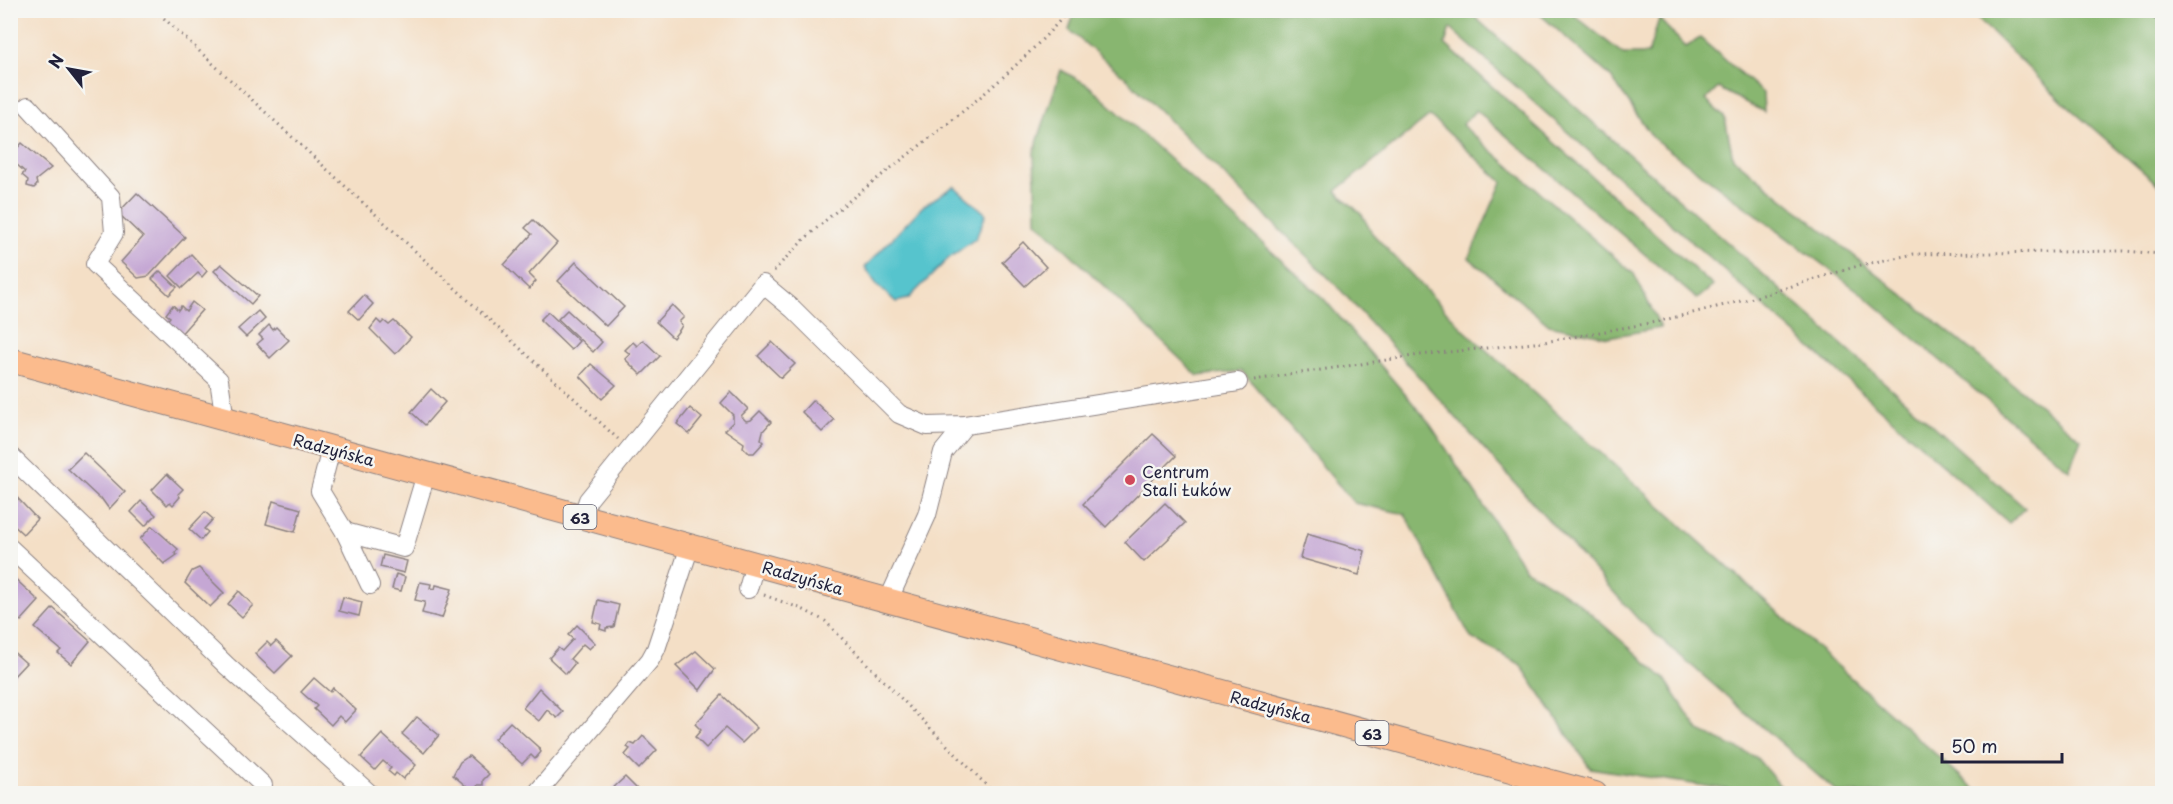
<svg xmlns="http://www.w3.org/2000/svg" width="2173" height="804" font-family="'Playpen Sans',sans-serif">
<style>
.forest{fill:#88b66f;stroke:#556c55;stroke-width:1.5}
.water{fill:#57c4cd;stroke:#3c7384;stroke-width:1.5}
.building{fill:#c5a7d4}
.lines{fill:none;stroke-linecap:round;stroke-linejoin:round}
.minor-casing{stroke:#8b8080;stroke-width:20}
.major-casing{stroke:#8b8080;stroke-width:26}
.path{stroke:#8b8080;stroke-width:3;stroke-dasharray:1.5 4.5;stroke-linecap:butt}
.minor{stroke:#fff;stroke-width:18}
.major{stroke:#fbbb8d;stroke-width:24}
.poi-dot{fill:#d1495b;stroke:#f6f6f2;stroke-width:2}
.labels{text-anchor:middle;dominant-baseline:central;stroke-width:5;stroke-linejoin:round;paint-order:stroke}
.shield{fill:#f6f6f2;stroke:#626272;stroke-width:1.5}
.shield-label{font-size:15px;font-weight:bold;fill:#22223b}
.street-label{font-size:16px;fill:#22223b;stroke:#f6f6f2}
.poi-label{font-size:16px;fill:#22223b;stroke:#f6f6f2;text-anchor:start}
</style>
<rect width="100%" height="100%" fill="#f6f6f2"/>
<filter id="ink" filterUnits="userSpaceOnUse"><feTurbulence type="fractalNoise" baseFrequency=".0167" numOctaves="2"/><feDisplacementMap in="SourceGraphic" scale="12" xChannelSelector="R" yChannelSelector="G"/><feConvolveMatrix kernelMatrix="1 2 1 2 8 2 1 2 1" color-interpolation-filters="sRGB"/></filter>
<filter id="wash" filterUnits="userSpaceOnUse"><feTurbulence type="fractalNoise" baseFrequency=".008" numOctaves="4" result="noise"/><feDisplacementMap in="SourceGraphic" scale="24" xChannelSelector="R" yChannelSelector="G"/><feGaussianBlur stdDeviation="1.35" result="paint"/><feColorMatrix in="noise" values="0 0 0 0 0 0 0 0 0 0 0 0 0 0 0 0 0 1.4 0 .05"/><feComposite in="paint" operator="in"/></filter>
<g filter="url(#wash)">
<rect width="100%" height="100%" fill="#f4dfc6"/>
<!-- forest -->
<g class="forest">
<polygon points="1075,10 1468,11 2025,508 2009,523 1450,28 1445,44 1713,286 1697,299 1476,110 1462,125 1634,274 1661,328 1608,337 1549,325 1469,258 1502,182 1430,116 1336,191 1362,215 1372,233 1464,330 1979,793 1838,793 1638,619 1336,285 1125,77 1069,30"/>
<polygon points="1536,11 1569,11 1623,54 1648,54 1659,19 1686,47 1700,38 1763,93 1764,112 1718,88 1706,100 1725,118 1733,158 2081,439 2069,470 1861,293 1653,138 1611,77"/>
<polygon points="1970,11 2162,11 2162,188 2065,104"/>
<polygon points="1061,70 1088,85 1324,299 1428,421 1525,569 1575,600 1665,679 1699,731 1756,757 1786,793 1750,793 1590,768 1520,664 1471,638 1405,514 1354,503 1242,371 1198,376 1036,221 1034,152"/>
</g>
<!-- water -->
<polygon class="water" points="954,186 986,214 976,238 948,259 908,299 896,302 877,285 865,267 923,206"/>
<g id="blocks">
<!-- building -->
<g class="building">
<polygon points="22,143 51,168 36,180 37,185 34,188 27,186 28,180 22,175 25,172 16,164 13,167 10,164 10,156"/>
<polygon points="137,193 185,237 149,276 138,278 121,262 143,237 118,213"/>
<polygon points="533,220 557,243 529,274 536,281 529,289 504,265 532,234 525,228"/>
<polygon points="1023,242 1046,267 1025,286 1002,262"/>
<polygon points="191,254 207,271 202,277 198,273 182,288 170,276"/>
<polygon points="576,262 624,307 606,326 558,281"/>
<polygon points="221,264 258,296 251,304 214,271"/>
<polygon points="160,271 177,287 169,295 152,279"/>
<polygon points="364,295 373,304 359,320 349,311"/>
<polygon points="192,302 202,310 179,336 165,324 170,317 166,314 173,305 178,310 181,306 186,311"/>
<polygon points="672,305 684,317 679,322 682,325 680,329 673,338 656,322"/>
<polygon points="567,310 602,342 593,352 558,319"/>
<polygon points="258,311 265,319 246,337 238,329"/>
<polygon points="548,312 579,341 571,350 540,320"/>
<polygon points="377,320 381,324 384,321 389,325 394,321 411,337 395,354 370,329"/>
<polygon points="269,325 273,330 276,327 289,340 270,358 257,344 263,339 259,335"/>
<polygon points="643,340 660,356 641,375 625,359 630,354 625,350 633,342 637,346"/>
<polygon points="772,342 795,364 781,378 758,356"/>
<polygon points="591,364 616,385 602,399 580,376"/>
<polygon points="431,389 445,402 425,425 411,412"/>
<polygon points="731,392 748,409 741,416 746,421 751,420 760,411 771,422 763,431 761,439 764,442 754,453 749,453 743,447 744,443 725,430 733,422 733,415 721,403"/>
<polygon points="813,400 834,420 822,432 802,412"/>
<polygon points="690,408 702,418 689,434 677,424"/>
<polygon points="1153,434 1176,456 1106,527 1083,504"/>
<polygon points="84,453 125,492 109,509 101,498 100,499 68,469"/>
<polygon points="167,474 183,489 178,494 180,497 173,505 170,502 167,505 152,490"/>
<polygon points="10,490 37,519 23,534 10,522"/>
<polygon points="141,501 156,515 145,526 131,512"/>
<polygon points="273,501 301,509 295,532 266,524"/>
<polygon points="1165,503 1185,523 1144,562 1125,542"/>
<polygon points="205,512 213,519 204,529 208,532 201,540 189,529"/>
<polygon points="152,526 178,549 175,553 177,555 164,564 140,539"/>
<polygon points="1307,534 1365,551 1359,575 1300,558"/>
<polygon points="383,555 407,561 404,573 380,567"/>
<polygon points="199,568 224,593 210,607 185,583 192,571"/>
<polygon points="10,574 39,601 21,621 10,612"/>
<polygon points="396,574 405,577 401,591 392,589"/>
<polygon points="420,582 431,584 430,588 435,589 436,585 452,589 442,618 422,613 425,602 415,600"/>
<polygon points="239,591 253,605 242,617 228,604"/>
<polygon points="343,597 362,602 359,616 339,611"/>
<polygon points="598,600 619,605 614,627 606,628 606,631 600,629 601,624 593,622"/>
<polygon points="53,608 90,641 71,664 58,653 61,650 35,628"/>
<polygon points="577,625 595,643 589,649 583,644 570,659 575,663 566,674 549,658 558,648 562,651 573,639 568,635"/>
<polygon points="276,641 292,656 275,673 255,654 267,642 271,646"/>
<polygon points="10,649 26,663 10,680"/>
<polygon points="696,651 715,669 700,690 676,666"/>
<polygon points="314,678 330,692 333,688 356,710 345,722 339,716 331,725 314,709 317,706 301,692"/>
<polygon points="539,688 563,712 557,718 547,710 539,721 523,708"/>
<polygon points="722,695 757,728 742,743 725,728 706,748 695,737 701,730 695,724"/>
<polygon points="417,717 439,735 424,753 402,734"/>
<polygon points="510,722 538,747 541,752 535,759 531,755 522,764 494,739"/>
<polygon points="382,734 416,765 403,779 396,773 394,776 388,771 391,768 383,761 375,770 361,757"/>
<polygon points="643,736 657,750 639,769 625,755 630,749 627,747 630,743 635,745"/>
<polygon points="469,756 489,774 483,780 483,785 478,785 473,792 453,775 460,762"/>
<polygon points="625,777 637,789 632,794 616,794 612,789"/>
</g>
</g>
</g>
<g filter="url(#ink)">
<use href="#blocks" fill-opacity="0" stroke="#8b8080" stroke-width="1.5"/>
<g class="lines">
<defs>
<g id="minor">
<polyline points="28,106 111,197 114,233 95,264 219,380 225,420"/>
<polyline points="331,449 320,491 345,532 370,585"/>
<polyline points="10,456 227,666 370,794"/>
<polyline points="582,517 588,500 763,284 793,309 899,414 927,426 965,425 1238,382"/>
<polyline points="345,532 404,548 426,474"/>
<polyline points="10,548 263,785"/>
<polyline points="748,589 755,564"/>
<polyline points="888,601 927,515 943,452 965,425"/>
<polyline points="536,794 650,660 656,649 690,546"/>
</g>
<polyline id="major" points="10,360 1595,794"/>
</defs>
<!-- minor casing -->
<use href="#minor" class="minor-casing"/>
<!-- major casing -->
<use href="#major" class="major-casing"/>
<!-- path -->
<g class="path">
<polyline points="155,10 618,439"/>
<polyline points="2146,10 2162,26"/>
<path d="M774,271c39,-45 88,-80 135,-117 56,-43 114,-90 160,-144"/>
<polyline points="1254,380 1420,355 1544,342 1656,322 1753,298 1861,265 1914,254 2124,251 2162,254"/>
<polyline points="764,595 802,609 825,621 995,794"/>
</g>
<!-- minor -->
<use href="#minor" class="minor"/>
<!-- major -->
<use href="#major" class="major"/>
</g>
</g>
<!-- markers -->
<circle class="poi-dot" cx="1130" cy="480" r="6"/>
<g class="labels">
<!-- shield labels -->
<g class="shield">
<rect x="563.5" y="505" width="33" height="24" rx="4.5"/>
<rect x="1355.5" y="721" width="33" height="24" rx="4.5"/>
</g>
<g class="shield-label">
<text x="580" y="517">63</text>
<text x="1372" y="733">63</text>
</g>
<!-- street labels -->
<g class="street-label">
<text transform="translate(334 449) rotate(15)">Radzyńska</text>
<text transform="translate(803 577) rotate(16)">Radzyńska</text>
<text transform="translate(1271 706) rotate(15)">Radzyńska</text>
</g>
<!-- poi labels -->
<g class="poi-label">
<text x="1142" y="471">Centrum<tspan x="1142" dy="18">Stali Łuków</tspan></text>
</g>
</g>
<!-- margin -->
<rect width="2173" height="804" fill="none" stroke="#f6f6f2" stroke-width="36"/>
<!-- north arrow -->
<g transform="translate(69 69) rotate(301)" stroke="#f6f6f2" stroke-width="4.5" paint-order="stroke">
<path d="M0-4.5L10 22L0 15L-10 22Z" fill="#22223b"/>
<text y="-9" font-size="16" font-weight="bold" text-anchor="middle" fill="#22223b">N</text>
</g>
<!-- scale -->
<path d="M1942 753v9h120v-9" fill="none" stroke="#22223b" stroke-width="3"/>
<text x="1951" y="753" font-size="18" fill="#22223b" stroke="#f6f6f2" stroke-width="4.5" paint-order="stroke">50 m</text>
</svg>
